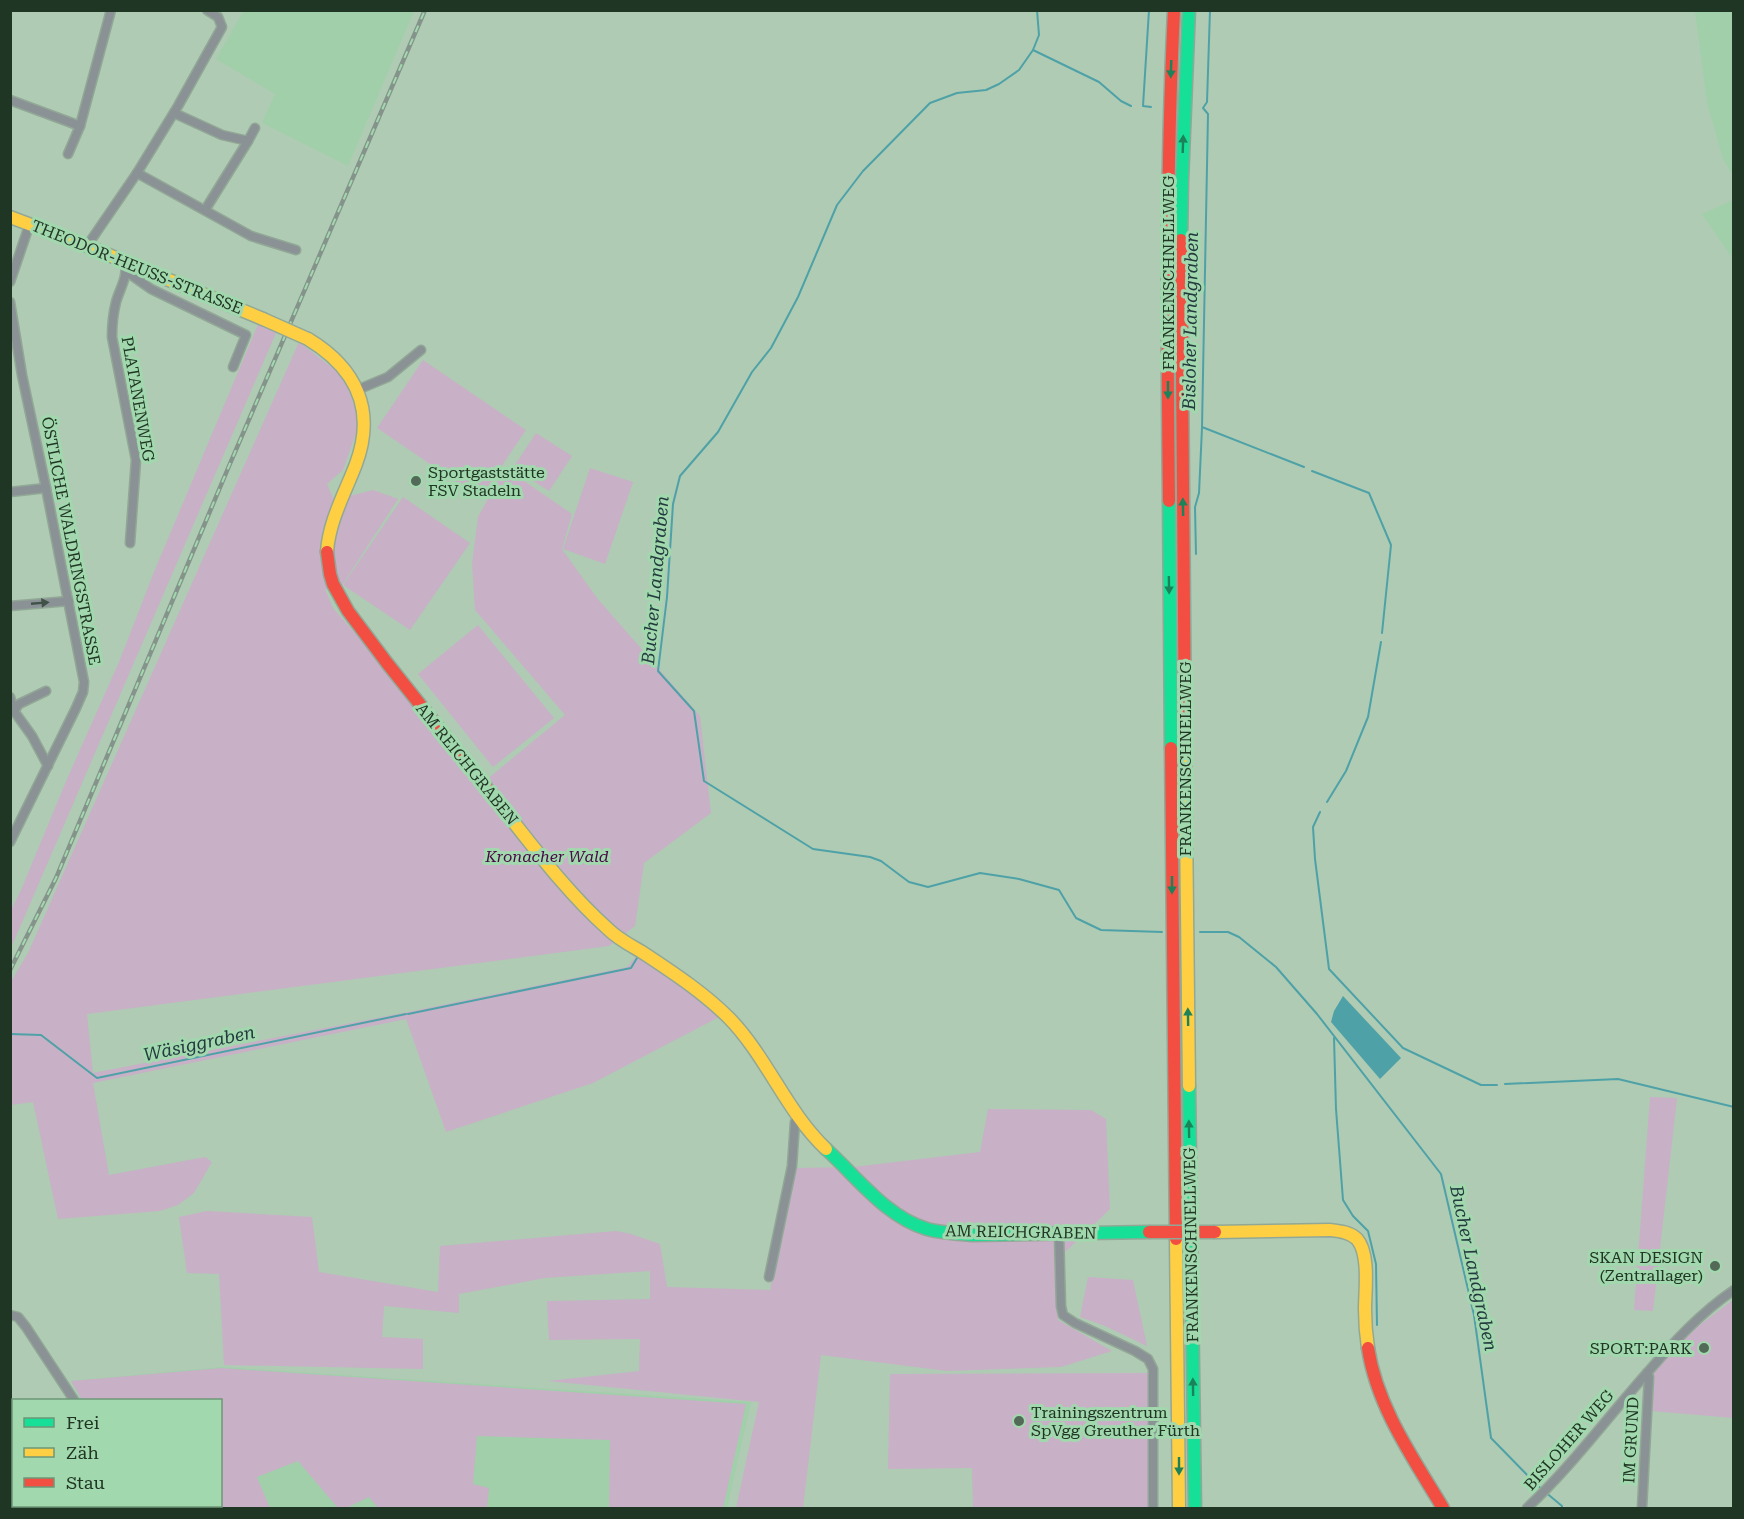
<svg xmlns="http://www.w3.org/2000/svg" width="1744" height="1519" font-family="'Roboto Serif',serif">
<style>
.built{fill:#a1cfaa}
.green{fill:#c8b0c6}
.water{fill:#4ea2a7}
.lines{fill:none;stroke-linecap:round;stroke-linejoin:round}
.stream{stroke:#4ea2a7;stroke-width:2}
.street-casing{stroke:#92a896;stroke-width:11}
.fast-casing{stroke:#92a896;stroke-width:15}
.slow-casing{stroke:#92a896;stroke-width:15}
.jam-casing{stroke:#92a896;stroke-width:15}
.street{stroke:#8a9295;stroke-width:8}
.fast{stroke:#16e098;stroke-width:12}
.slow{stroke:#ffcf43;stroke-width:12}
.jam{stroke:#f24e42;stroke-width:12}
.rail-casing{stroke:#84948b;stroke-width:4.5}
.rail{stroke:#a2d8ad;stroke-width:2;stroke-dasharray:7;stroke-linecap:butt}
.slow-bridge-casing{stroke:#92a896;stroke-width:15;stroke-linecap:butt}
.jam-bridge-casing{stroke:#92a896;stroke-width:15;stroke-linecap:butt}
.slow-bridge{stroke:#ffcf43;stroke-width:12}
.jam-bridge{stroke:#f24e42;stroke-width:12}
.oneway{fill:#1c8259}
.oneway2{fill:#405247}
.poi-dot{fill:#526a57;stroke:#a2d8ad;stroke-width:2}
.labels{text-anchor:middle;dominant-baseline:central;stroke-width:6;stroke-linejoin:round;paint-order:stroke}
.street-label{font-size:16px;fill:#203625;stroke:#a2d8ad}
.poi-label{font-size:16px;fill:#203625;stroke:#a2d8ad;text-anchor:start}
.park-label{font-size:16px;font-style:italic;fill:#490746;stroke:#a2d8ad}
.water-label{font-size:18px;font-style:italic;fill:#233a3f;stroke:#a2d8ad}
</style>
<rect width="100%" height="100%" fill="#afcbb4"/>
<!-- built -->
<g class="built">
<polygon points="244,10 414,11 348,166 262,123 275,94 216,59"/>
<polygon points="1695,11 1733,11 1733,175 1723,159 1707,103"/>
<polygon points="1733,200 1733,259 1702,214"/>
<polygon points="221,1367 751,1402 727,1508 42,1508 41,1506 220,1506 220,1400 81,1400 71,1381"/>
</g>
<!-- green -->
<g class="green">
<polygon points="259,322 276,333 11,948 11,910 21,890 67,779 119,662 154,572"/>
<polygon points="299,342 344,377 360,422 343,470 327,484 334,500 373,490 398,499 339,590 325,589 333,608 485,781 565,715 475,610 472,564 478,517 505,468 572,514 562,549 597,598 700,716 711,813 644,863 635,926 609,946 87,1014 93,1073 408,1012 627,967 638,954 683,984 721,1016 593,1083 446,1132 406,1019 93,1083 109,1175 205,1157 212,1162 194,1193 178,1205 160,1211 58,1219 33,1102 11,1105 10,983 28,953"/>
<polygon points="423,360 526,430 480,498 377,428"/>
<polygon points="536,433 572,456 549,491 513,468"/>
<polygon points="590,468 633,482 605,564 563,549"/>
<polygon points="403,497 470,543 410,630 343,585"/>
<polygon points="478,625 554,718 493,767 418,674"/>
<polygon points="1650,1097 1677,1098 1653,1311 1634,1310"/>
<polygon points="988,1109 1091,1110 1106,1119 1110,1209 1056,1261 1058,1320 1112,1351 1061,1367 947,1371 821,1355 803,1508 736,1508 759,1402 548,1381 639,1371 640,1339 549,1340 547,1301 650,1299 650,1271 545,1278 459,1294 459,1313 384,1306 382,1337 423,1339 423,1369 224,1365 219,1274 187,1273 179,1217 207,1211 312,1217 319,1272 438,1292 440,1246 616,1231 631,1234 660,1244 667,1287 770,1290 794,1168 853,1167 980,1152"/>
<polygon points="1088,1277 1133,1280 1147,1346 1105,1326 1080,1317"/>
<polygon points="1733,1300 1733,1418 1651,1411 1654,1369 1697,1327"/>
<polygon points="221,1368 746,1404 723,1508 609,1508 610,1440 477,1436 473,1484 489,1488 487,1508 378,1508 369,1497 346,1508 338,1508 298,1461 257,1477 270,1508 45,1508 44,1506 220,1506 220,1400 82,1400 71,1381"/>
<polygon points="1150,1373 1150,1508 973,1508 972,1468 888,1469 890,1374"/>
</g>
<!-- water -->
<polygon class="water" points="1343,996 1401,1058 1380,1079 1331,1022 1334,1011"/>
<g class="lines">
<!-- stream -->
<g class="stream">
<polyline points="1037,10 1039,35 1033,50 1019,70 999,84 986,90 957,93 930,103 863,171 837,205 798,297 771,348 752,372 718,432 680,476 673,504 667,597 658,671 694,711 704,781 813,849 870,857 881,861 909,882 928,887 980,873 1019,879 1059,890 1076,918 1101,930 1162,932"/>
<polyline points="1149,10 1143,106 1151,107"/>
<polyline points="1210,10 1207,102 1203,108 1208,114 1202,427 1304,467"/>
<polyline points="1033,50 1099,82 1121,101 1131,106"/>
<polyline points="1312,471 1369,493 1391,545 1382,633"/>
<polyline points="1196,554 1195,507 1199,493 1202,428"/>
<polyline points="1327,802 1346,771 1368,717 1381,642"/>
<polyline points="1320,812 1313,827 1315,859 1329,969 1403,1048 1481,1085 1497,1085"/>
<polyline points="1200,932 1228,932 1239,937 1276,967 1317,1014 1441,1174 1474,1315 1491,1438 1538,1486 1562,1506 1562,1508"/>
<polyline points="408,1014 631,968 637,958"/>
<polyline points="10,1034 41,1035 97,1078 406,1014"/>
<polyline points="1334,1038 1336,1109 1343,1200 1353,1216 1368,1231 1376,1264 1377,1325"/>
<polyline points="1505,1084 1618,1079 1734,1107"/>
</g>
<defs>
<g id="street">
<polyline points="10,100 80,126 111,10"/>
<polyline points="174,113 222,135 248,141 205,210"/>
<polyline points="248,141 255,128"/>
<polyline points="68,154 80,126"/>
<polyline points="137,173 251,236 296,250"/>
<polyline points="87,246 137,173 178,106 222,27 218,17 207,10"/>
<path d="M125,263c3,14 -5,25 -9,39 -3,12 -4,22 -4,35l24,123 -6,83"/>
<polyline points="127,272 151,289 246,335 233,367"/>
<polyline points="10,282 30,223"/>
<polyline points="10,302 22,375 46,488 84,682 83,692 76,708 10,842"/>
<polyline points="357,390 388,377 421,350"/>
<polyline points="10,492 46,488"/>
<polyline points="10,606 69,601"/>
<polyline points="10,697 14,711 32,736 48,766"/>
<polyline points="11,712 14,711 19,704 46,691"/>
<polyline points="1059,1235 1061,1306 1063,1315 1075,1323 1135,1351 1148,1359 1153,1369 1153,1508"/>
<polyline points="769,1277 792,1166 795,1122 798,1118"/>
<polyline points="10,1315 18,1317 26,1327 74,1400"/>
<path d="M1527,1508c44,-41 80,-90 120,-135 26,-30 53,-60 87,-83"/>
<polyline points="1642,1508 1649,1377 1647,1373"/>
</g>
<g id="fast">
<polyline points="1181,240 1182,181 1189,10"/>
<polyline points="1169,501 1171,748"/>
<polyline points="1189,1086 1195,1508"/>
<path d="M826,1149c31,28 60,68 101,80 15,4 31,5 46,6l176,-3"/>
<polyline points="10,1428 14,1441"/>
</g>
<g id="slow">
<polyline points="10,217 87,246 263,319"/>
<path d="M308,339c48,29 68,71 48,125 -11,29 -27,57 -29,88"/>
<polyline points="1185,734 1189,1086"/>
<path d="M489,791c38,47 74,98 119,138 10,10 22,16 34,23 30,20 61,40 87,66 38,39 57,93 97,131"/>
<path d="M1215,1232l115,-2c9,1 20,2 27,9 13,15 8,52 8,70 0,13 1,26 3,39"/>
<polyline points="1176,1239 1179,1508"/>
</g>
<g id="jam">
<polyline points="1181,240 1185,734"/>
<path d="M1169,501c-2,-163 -3,-327 5,-491"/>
<polyline points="327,552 330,574 333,584 348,611 387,663 489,791"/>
<polyline points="1171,748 1176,1239"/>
<path d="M1368,1348c9,59 45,110 75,160"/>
<polyline points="28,1506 29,1508"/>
</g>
</defs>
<!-- street casing -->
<use href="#street" class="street-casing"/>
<!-- fast casing -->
<use href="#fast" class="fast-casing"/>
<!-- slow casing -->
<use href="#slow" class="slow-casing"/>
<!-- jam casing -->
<use href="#jam" class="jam-casing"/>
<!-- street -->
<use href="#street" class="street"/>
<!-- fast -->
<use href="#fast" class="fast"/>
<!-- slow -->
<use href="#slow" class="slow"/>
<!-- jam -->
<use href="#jam" class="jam"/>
<defs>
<polyline id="rail" points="10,970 56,878 229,466 425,10"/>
</defs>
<!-- rail casing -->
<use href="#rail" class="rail-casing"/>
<!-- rail -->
<use href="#rail" class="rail"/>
<defs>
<polyline id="slow-bridge" points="263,319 308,339"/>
<polyline id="jam-bridge" points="1149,1232 1215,1232"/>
</defs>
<!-- slow-bridge casing -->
<use href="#slow-bridge" class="slow-bridge-casing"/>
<!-- jam-bridge casing -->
<use href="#jam-bridge" class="jam-bridge-casing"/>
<!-- slow-bridge -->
<use href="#slow-bridge" class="slow-bridge"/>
<!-- jam-bridge -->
<use href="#jam-bridge" class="jam-bridge"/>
</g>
<!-- one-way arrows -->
<defs><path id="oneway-solid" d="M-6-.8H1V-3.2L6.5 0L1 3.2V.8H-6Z" transform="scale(1.5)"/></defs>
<g class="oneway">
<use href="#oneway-solid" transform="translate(1171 69) rotate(92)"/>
<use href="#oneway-solid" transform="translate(1183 144) rotate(-88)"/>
<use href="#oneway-solid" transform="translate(1168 390) rotate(90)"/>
<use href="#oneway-solid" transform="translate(1183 507) rotate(-91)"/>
<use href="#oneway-solid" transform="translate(1169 585) rotate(89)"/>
<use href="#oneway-solid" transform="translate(1172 885) rotate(90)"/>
<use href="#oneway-solid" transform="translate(1188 1017) rotate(-91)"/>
<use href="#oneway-solid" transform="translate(1189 1129) rotate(-91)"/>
<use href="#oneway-solid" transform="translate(1193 1387) rotate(-91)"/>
<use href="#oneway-solid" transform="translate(1179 1466) rotate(90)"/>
</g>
<use class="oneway2" href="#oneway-solid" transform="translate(40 603) rotate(-5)"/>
<!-- markers -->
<g class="poi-dot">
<circle cx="416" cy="481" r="6"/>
<circle cx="1715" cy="1266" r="6"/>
<circle cx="1704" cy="1348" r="6"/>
<circle cx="1019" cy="1421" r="6"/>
</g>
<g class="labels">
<!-- street labels -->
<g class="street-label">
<text transform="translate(137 267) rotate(22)">THEODOR-HEUSS-STRASSE</text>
<text transform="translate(1168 273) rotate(-90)">FRANKENSCHNELLWEG</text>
<text transform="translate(138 399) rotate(80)">PLATANENWEG</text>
<text transform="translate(71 541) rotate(79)">ÖSTLICHE WALDRINGSTRASSE</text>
<text transform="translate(1185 759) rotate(-90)">FRANKENSCHNELLWEG</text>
<text transform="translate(467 764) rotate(51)">AM REICHGRABEN</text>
<text transform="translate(1021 1232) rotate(1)">AM REICHGRABEN</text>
<text transform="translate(1191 1245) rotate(-91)">FRANKENSCHNELLWEG</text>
<text transform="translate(1569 1440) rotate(-49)">BISLOHER WEG</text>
<text transform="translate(1631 1440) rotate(-87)">IM GRUND</text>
</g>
<!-- poi labels -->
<g class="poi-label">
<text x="428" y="472">Sportgaststätte<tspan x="428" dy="18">FSV Stadeln</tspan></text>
<text x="1703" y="1257" text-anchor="end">SKAN DESIGN<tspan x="1703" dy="18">(Zentrallager)</tspan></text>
<text x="1692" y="1348" text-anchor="end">SPORT:PARK</text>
<text x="1031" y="1412">Trainingszentrum<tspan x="1031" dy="18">SpVgg Greuther Fürth</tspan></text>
</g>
<!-- park labels -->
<g class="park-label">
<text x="547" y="856">Kronacher Wald</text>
</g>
<!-- water labels -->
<g class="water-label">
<text transform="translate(1190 321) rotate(-89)">Bisloher Landgraben</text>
<text transform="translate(655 580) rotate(-85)">Bucher Landgraben</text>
<text transform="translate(199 1043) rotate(-12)">Wäsiggraben</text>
<text transform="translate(1474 1268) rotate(78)">Bucher Landgraben</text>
</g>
</g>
<!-- border -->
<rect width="1744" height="1519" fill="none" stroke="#203625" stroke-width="24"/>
<!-- legend -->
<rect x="12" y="1399" width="210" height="108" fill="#a2d8ad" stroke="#6e9777" stroke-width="1.5"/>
<rect x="24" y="1418" width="30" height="9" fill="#16e098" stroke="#6e9777" stroke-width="1.5"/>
<text x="66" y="1429" font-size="18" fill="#203625">Frei</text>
<rect x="24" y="1448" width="30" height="9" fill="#ffcf43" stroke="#6e9777" stroke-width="1.5"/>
<text x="66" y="1459" font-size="18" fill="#203625">Zäh</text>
<rect x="24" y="1478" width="30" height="9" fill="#f24e42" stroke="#6e9777" stroke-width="1.5"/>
<text x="66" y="1489" font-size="18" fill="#203625">Stau</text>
</svg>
